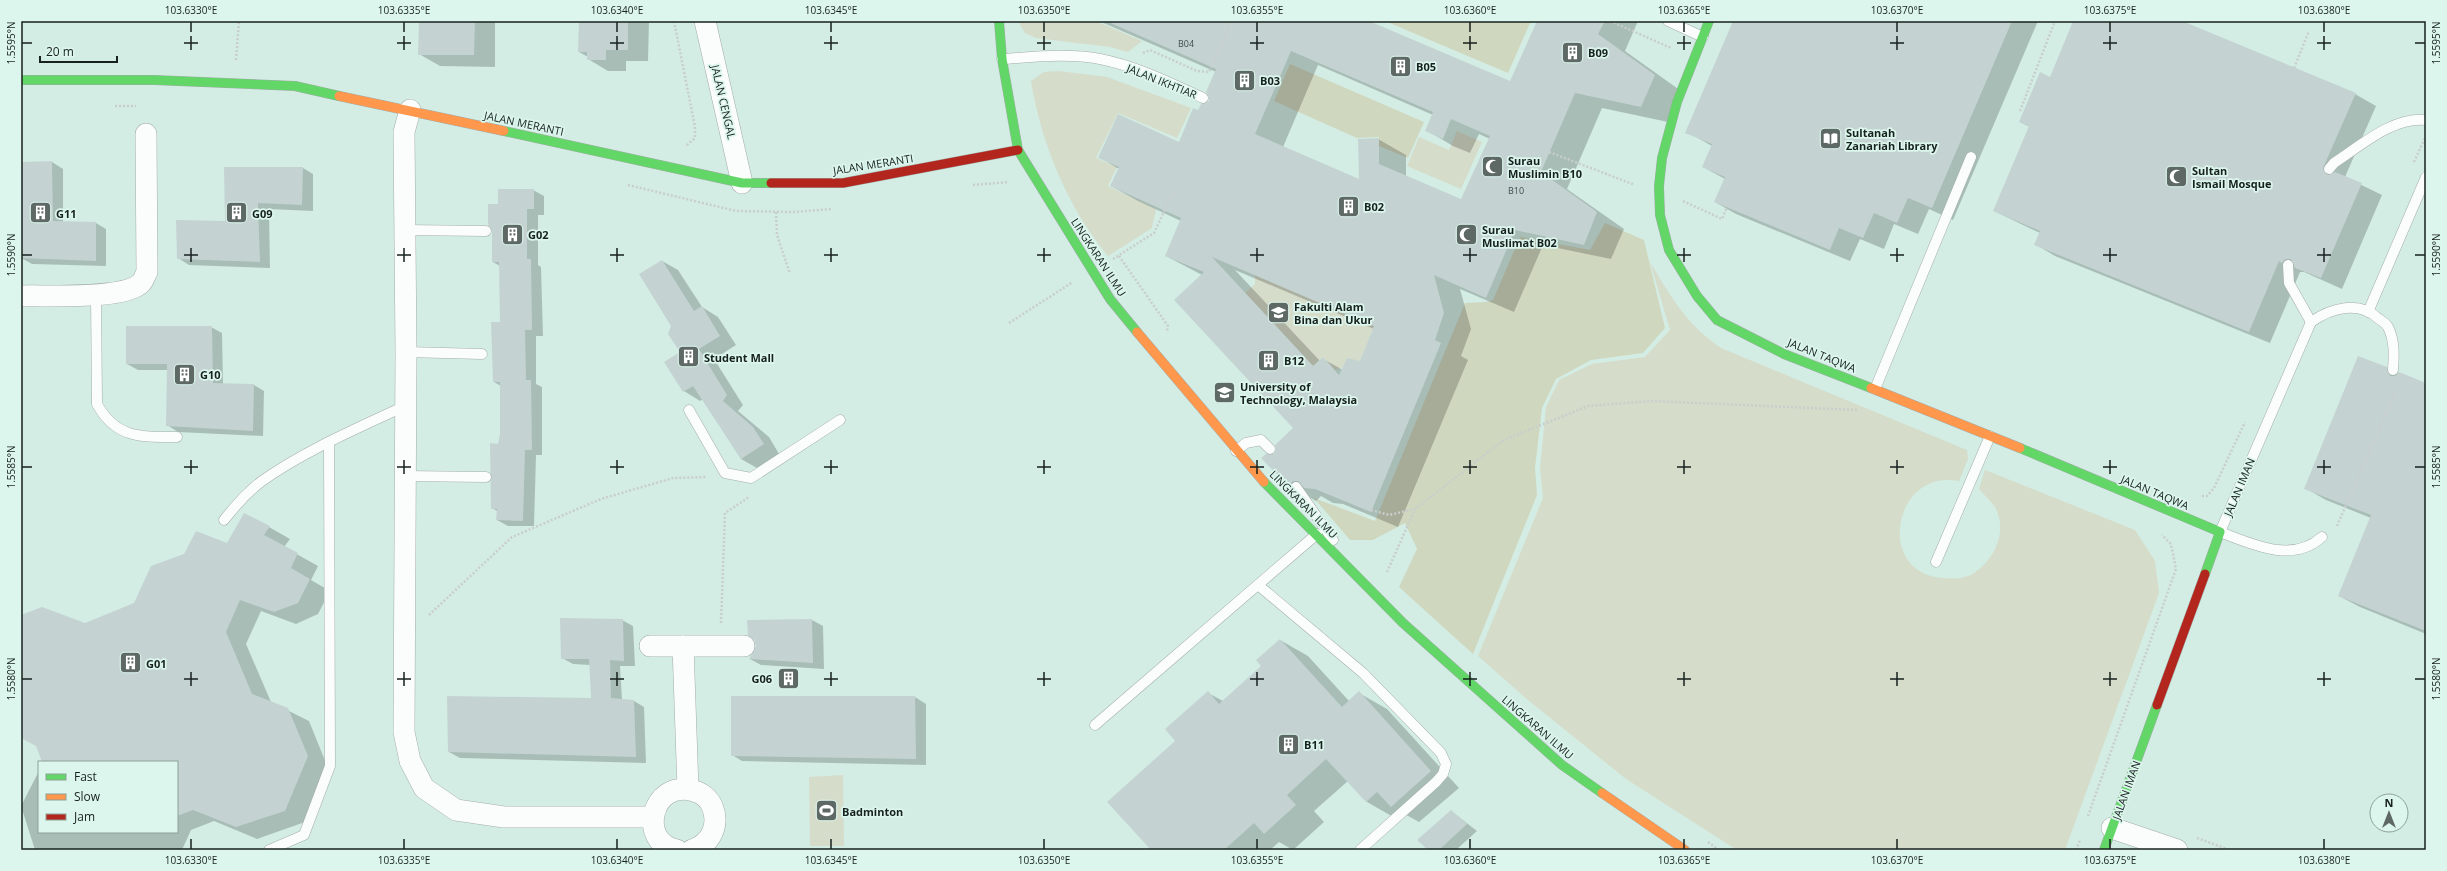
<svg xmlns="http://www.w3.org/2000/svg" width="2447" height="871" font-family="'Open Sans',sans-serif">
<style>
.built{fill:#d3ede4;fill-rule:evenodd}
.green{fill:#d6dcca}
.forest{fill:#d0d7bf}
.shadow{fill:#0003;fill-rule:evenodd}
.building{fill:#c4d3d2;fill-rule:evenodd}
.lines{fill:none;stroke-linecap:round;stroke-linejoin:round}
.lane-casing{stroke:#a3adaa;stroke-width:11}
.street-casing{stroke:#a3adaa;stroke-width:22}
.fast-casing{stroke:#a3adaa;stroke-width:10}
.slow-casing{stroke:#a3adaa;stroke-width:10}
.jam-casing{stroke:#a3adaa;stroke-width:10}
.path{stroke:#c9cecc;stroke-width:2.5;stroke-dasharray:2 2;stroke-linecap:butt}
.lane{stroke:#fbfdfc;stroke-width:10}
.street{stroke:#fbfdfc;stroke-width:21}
.fast{stroke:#63d668;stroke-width:9}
.slow{stroke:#ff974d;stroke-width:9}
.jam{stroke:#b3261e;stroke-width:9}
.ticks{fill:none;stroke:#17211e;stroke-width:1.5}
.labels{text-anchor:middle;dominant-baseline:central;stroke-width:3.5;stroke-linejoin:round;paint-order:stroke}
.number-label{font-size:9px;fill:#424e4b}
.poi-label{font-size:11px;font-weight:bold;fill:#17211e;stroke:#dcf6ed;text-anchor:start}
.street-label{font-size:11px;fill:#17211e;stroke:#dcf6ed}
.neatline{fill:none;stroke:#17211e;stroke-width:1.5}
.ticks-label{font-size:10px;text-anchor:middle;fill:#17211e}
</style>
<rect width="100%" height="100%" fill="#e2f0eb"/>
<!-- built -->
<path class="built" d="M21,21h2405v829h-2405zM39,762h138v70h-138zM2377,801h24v24h-24z"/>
<!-- green -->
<g class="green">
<polygon points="1018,21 1096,21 1142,41 1128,52 1110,47 1036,38 1025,33"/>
<path d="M1059,71l48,6 84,31 -14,30 -59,-25 -22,45 21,9 -9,19 48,23 -4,19 -44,28c-40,-48 -67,-113 -77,-175l13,-9z"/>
<polygon points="1457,131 1482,142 1461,189 1407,166 1419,137 1449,150"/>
<path d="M1650,262c21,35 36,62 71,86l246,102 1,9 -9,22c-66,-13 -84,92 -17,97 11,1 23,1 32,-5 21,-14 34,-42 21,-66 -4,-6 -11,-12 -16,-18l6,-19 150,60 20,31 4,32 -94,257h-328l-111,-71 -98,-79 -50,-44 65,-158 -3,-30 6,-61 13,-27 33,-16 53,-7 25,-27z"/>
<polygon points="1255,275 1374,326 1360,361 1335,370 1323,357 1313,366 1245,293 1255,284"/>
<polygon points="843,775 844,846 810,846 809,777"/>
</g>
<!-- forest -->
<g class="forest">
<polygon points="1385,21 1531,21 1508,73"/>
<polygon points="1290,64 1424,122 1408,158 1379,146 1379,137 1357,138 1274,101"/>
<polygon points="1605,223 1644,240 1665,328 1643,353 1591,360 1556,379 1542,408 1535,468 1537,495 1473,654 1399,587 1417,549 1405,523 1373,540 1350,540 1314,498 1375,521 1465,303 1485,302 1493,300 1520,237 1590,250"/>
</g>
<!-- shadow -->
<g class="shadow">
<polygon points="420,21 495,21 495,67 440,66 419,54"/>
<polygon points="580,21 649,21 648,61 626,61 626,71 608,71 588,59 588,57 579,52"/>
<path d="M1099,21h267l144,62 28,-62h100l-13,30 56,40 -13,31 -66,-14 -35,81 57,40 -13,30 -68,-14 -29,67 -54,-23 11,40 -10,27 7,4 -70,167 -55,-23 -10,-1 -12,-7 -5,5 -28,-16 -13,-30 19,-26 -92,-154 -36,-19 15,-35 -43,-20 -27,-15 8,-17 -20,-12 80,-14 20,-32 11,-9 6,-30zM1318,65l115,50 -7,15 27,16 17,7 9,-19 11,5 -28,61 -56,-23v-22l-28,-16 -18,41 -77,-33zM1235,270l139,59 -14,33 -17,8 -20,-11 -3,2z"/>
<polygon points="1734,21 2038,21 1953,220 1929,209 1918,234 1894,224 1884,249 1860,239 1850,261 1736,214 1715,202 1725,179 1703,167 1712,146 1687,132"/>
<polygon points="2075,21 2180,21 2355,94 2376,106 2345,177 2382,195 2342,289 2304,272 2300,272 2270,343 2055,256 2035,244 2040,233 1994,211 2030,127 2020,122 2050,78"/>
<polygon points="52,162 63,169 63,222 96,223 106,229 106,266 32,264 21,258 21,163"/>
<polygon points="303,168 313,174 313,211 269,209 270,268 189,265 178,258"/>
<polygon points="533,190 544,196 544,215 538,215 538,265 541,267 543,336 536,336 536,384 542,387 542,455 536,455 534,526 508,526 497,520 497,511 492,508 501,434 501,386 494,382 501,323 500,266 493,262 499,205"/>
<polygon points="662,261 678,270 702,307 718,317 736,345 714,359 743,405 738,411 769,437 779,454 757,468 741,459 703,399 700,401 684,391 681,352 672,326"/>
<polygon points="211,327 222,333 223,384 254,385 264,391 263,436 178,432 167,425 168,370 138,370 127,364"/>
<polygon points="2386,368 2398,375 2426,384 2426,634 2360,607 2339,596 2371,518 2326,500 2305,488"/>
<polygon points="269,527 290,539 284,547 318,566 311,580 330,591 318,614 296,624 261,611 246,644 271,702 309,721 328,768 305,822 257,839 214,821 191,830 182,850 35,850 21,806 39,771 39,832 177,832 177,762 43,762 38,748 21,740 40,749 41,747 21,737 21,616 85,624 135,603 228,544"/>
<polygon points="622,620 633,626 635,666 620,666 622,700 634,701 644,707 646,763 460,758 449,752 592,699 590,665 573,664 562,658"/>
<polygon points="812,620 823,626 824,669 761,665 750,659 757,646 748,621"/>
<polygon points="1280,640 1308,656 1349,701 1359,693 1387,709 1459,788 1419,822 1401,812 1395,818 1367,802 1348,781 1314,811 1324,822 1293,850 1279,842 1270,850 1152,850 1177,741 1208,693 1223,701 1262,666"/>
<polygon points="915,697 926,704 926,765 742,761 732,755"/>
<polygon points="1451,811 1477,831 1456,850 1429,850"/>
</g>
<!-- building -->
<g class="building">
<polygon points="419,21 475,21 474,55 418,55"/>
<polygon points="579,21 628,21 628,50 606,50 606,60 587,60 587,52 578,52"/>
<path d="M1106,21h263l141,60 27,-60h68l-7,13 57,41 -14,32 -66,-14 -34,79 56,40 -13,33 -69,-15 -29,68 -52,-23 10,38 -9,27 6,3 -70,169 -56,-23 -11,-1 -6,-7h-5l-5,5 -27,-28 5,-4h8l2,-4 -1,-5 18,-17 -119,-128 30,-28 -39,-16 16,-38 -71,-32 9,-19 -21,-9 20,-44 61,28 14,-34 5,2 3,-6 8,-3v-4l-3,-5 10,-23zM1291,51l142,61 -8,19 18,8 8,-20 39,17 -29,63 -82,-35v-26l-21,1 1,40 -104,-45zM1212,257l162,69 -14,35 -13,-3 -8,17 -16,-18 -10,9z"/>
<polygon points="1733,21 2012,21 1932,208 1908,198 1897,223 1874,213 1863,238 1839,228 1830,250 1714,202 1725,177 1702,167 1712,144 1685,133"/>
<polygon points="2073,21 2182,21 2356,93 2323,168 2328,175 2335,172 2362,183 2321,278 2295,268 2291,259 2285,259 2282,263 2279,261 2249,332 2034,245 2040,231 1993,211 2029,126 2019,122 2040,72 2050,77"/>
<polygon points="52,161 53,221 96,222 96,261 21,258 21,162"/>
<polygon points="224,167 303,167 302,205 258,203 260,262 177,259 176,220 225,221"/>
<polygon points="498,189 534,189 534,209 527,209 527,259 531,259 532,330 525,330 526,380 531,380 532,450 525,450 523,521 496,520 497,509 491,509 490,443 498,444 500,434 500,382 493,382 491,322 500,322 499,262 492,262 492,231 488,225 488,204 498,204"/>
<polygon points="662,260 694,311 702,306 720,336 699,349 727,395 723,401 753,427 764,444 741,459 693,386 683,392 664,362 680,352 668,334 671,326 639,274"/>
<polygon points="126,326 212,326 213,383 254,384 253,431 166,426 167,364 126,364"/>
<polygon points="2358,356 2387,367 2390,376 2395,376 2399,372 2426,383 2426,631 2338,596 2371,515 2304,489"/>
<polygon points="244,513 270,526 264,535 298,553 291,568 310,579 298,603 274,612 240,600 226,632 252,694 288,708 308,756 285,811 236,827 193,810 177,816 177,762 42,762 36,746 21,738 21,615 42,607 85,623 134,603 151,566 184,554 196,531 227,543"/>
<polygon points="560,618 623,619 624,661 610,660 611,698 634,700 636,757 448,752 447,696 591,698 589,659 561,659"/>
<polygon points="812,619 813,663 749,659 756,646 754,640 748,635 747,620"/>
<polygon points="1280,639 1342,707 1359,691 1431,771 1391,807 1377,792 1366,802 1326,759 1287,795 1296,805 1264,834 1254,823 1224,850 1151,850 1107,802 1175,741 1165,729 1208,691 1219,704 1261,666 1256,660"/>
<polygon points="731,696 915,696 916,759 731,756"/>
<polygon points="1451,810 1467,824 1439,850 1428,850 1417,840"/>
</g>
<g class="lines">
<defs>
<g id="lane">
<polyline points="1668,21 1703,37"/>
<path d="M1002,59c32,-2 66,-6 98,0 36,7 70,24 103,39"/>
<path d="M2329,169l5,-6c28,-18 58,-46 92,-43"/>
<polyline points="404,230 486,231"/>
<polyline points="2288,265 2289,283 2311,322"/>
<path d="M96,295l1,109c19,35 45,33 80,33"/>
<polyline points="2368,312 2426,177"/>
<polyline points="406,352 482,354"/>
<polyline points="1875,389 1971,157"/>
<polyline points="689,410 725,473 751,478 840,420"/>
<polyline points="1236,451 1246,443 1261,440 1270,449"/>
<polyline points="404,476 486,477"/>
<polyline points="1296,487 1333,540"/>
<path d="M224,520c11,-14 23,-28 38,-39 42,-30 96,-53 143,-75"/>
<path d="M2322,537c-30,27 -70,7 -102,-5l91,-210c20,-14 48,-22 68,-3 3,2 7,5 9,8 7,14 6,29 5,43"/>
<polyline points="1936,562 1990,436"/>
<polyline points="1258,585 1363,673 1441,753 1446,764 1443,774 1436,782 1360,850"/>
<polyline points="1095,725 1317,534"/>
<polyline points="269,850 304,835 330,766 329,443"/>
</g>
<g id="street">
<polyline points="705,21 742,183"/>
<polyline points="410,110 404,132 406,352 404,732 410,761 424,788 456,810 504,817 653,817"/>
<path d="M21,296c25,-1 103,4 120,-13 3,-3 4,-8 6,-11l-1,-138"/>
<polyline points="650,646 744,646"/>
<polyline points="683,646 688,789"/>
<polyline points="2112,828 2177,850"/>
<path d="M677,850c-40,-7 -26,-72 17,-59 8,2 15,8 18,15 8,19 -1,38 -20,44"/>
</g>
<g id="fast">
<polyline points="999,21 1002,59 1018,150 1110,299 1137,332"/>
<polyline points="1709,21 1677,102 1662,158 1659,186 1660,215 1669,250 1697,296 1717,320 1784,354 1871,388"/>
<polyline points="21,80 154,80 295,86 339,96"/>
<polyline points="504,131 742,183 771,183"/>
<polyline points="2020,448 2220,532 2205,574"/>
<polyline points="1264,482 1403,623 1562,765 1602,793"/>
<polyline points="2104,850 2157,705"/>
</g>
<g id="slow">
<polyline points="339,96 504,131"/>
<polyline points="1137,332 1264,482"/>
<polyline points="1871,388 2020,448"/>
<polyline points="1602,793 1685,850"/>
</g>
<g id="jam">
<polyline points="771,183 843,183 1018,150"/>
<polyline points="2157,705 2205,574"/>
</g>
</defs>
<!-- lane casing -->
<use href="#lane" class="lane-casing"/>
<!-- street casing -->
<use href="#street" class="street-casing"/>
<!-- fast casing -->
<use href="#fast" class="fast-casing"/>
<!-- slow casing -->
<use href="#slow" class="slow-casing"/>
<!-- jam casing -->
<use href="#jam" class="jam-casing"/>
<!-- path -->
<g class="path">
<polyline points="674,21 695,127 695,138 686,146"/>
<polyline points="1610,21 1671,48"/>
<polyline points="1143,53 1150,50 1197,71 1209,72 1232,21"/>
<polyline points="236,60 239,21"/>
<polyline points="2294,68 2309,31"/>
<polyline points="115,106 136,106"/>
<polyline points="2020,111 2055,21"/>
<polyline points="1549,152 1635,185"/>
<polyline points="2414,162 2425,138"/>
<polyline points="628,185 736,211 793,212 832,209"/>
<polyline points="973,185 1009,182"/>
<polyline points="1683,201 1722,219 1727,207"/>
<polyline points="776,212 777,235 790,274"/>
<polyline points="1119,256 1168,326 1167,332"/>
<polyline points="1113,259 1154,233 1175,188"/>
<polyline points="1009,323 1073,282"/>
<polyline points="2202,496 2207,496 2214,488 2245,422"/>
<polyline points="1371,510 1389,515 1415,509 1504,440 1588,406 1652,401 1857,410"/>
<polyline points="2337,526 2397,388"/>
<polyline points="1387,572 1415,509"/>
<polyline points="429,615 512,537 601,499 673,478 706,477"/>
<polyline points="721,623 725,513 749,497"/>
<polyline points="2088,816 2176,569 2171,544 2162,535"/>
<polyline points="2197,838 2230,850"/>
<polyline points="1708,842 1719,850"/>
<polyline points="2076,850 2080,840"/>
</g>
<!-- lane -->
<use href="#lane" class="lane"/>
<!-- street -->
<use href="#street" class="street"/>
<!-- fast -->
<use href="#fast" class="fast"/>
<!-- slow -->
<use href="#slow" class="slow"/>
<!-- jam -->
<use href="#jam" class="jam"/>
</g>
<!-- ticks -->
<path class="ticks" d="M191,22v10M404,22v10M617,22v10M831,22v10M1044,22v10M1257,22v10M1470,22v10M1684,22v10M1897,22v10M2110,22v10M2324,22v10M191,36v14M404,36v14M617,36v14M831,36v14M1044,36v14M1257,36v14M1470,36v14M1684,36v14M1897,36v14M2110,36v14M2324,36v14M22,43h10M184,43h14M397,43h14M610,43h14M824,43h14M1037,43h14M1250,43h14M1463,43h14M1677,43h14M1890,43h14M2103,43h14M2317,43h14M2415,43h10M191,248v14M404,248v14M617,248v14M831,248v14M1044,248v14M1257,248v14M1470,248v14M1684,248v14M1897,248v14M2110,248v14M2324,248v14M22,255h10M184,255h14M397,255h14M610,255h14M824,255h14M1037,255h14M1250,255h14M1463,255h14M1677,255h14M1890,255h14M2103,255h14M2317,255h14M2415,255h10M191,460v14M404,460v14M617,460v14M831,460v14M1044,460v14M1257,460v14M1470,460v14M1684,460v14M1897,460v14M2110,460v14M2324,460v14M22,467h10M184,467h14M397,467h14M610,467h14M824,467h14M1037,467h14M1250,467h14M1463,467h14M1677,467h14M1890,467h14M2103,467h14M2317,467h14M2415,467h10M191,672v14M404,672v14M617,672v14M831,672v14M1044,672v14M1257,672v14M1470,672v14M1684,672v14M1897,672v14M2110,672v14M2324,672v14M22,679h10M184,679h14M397,679h14M610,679h14M824,679h14M1037,679h14M1250,679h14M1463,679h14M1677,679h14M1890,679h14M2103,679h14M2317,679h14M2415,679h10M191,839v10M404,839v10M617,839v10M831,839v10M1044,839v10M1257,839v10M1470,839v10M1684,839v10M1897,839v10M2110,839v10M2324,839v10"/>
<!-- icons -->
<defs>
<symbol id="building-square" viewBox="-11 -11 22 22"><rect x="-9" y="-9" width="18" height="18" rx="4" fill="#5e6966" stroke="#dcf6ed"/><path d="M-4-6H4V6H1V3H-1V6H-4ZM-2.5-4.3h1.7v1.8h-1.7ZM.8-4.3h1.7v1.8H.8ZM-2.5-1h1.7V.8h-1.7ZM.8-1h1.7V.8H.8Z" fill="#fff"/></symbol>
<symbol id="library-square" viewBox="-11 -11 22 22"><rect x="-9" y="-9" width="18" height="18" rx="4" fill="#5e6966" stroke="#dcf6ed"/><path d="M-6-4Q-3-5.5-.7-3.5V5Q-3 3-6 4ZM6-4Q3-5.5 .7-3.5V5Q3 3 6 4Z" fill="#fff"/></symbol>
<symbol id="mosque-square" viewBox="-11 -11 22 22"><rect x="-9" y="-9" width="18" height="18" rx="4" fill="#5e6966" stroke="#dcf6ed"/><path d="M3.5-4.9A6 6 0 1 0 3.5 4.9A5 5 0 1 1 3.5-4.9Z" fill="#fff"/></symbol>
<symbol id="university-square" viewBox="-11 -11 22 22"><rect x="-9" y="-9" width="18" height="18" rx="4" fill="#5e6966" stroke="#dcf6ed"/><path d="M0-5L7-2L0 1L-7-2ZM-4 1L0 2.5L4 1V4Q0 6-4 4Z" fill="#fff"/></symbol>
<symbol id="stadium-square" viewBox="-11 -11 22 22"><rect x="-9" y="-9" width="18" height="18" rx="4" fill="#5e6966" stroke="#dcf6ed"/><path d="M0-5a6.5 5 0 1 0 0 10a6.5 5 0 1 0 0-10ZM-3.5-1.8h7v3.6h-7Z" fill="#fff"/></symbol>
</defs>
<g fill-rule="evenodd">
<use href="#building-square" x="1560" y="40" width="25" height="25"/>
<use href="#building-square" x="1388" y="54" width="25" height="25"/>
<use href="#building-square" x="1232" y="68" width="25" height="25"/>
<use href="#library-square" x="1818" y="126" width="25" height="25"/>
<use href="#mosque-square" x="1480" y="154" width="25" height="25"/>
<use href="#mosque-square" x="2164" y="164" width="25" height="25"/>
<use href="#building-square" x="1336" y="194" width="25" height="25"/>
<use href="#building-square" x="28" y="200" width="25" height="25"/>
<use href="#building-square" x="224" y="200" width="25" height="25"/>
<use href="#building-square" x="500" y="222" width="25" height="25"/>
<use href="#mosque-square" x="1454" y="222" width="25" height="25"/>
<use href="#university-square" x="1266" y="300" width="25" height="25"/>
<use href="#building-square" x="676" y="344" width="25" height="25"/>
<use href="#building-square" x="1256" y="348" width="25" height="25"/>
<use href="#building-square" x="172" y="362" width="25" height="25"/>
<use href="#university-square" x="1212" y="380" width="25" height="25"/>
<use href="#building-square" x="118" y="650" width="25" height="25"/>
<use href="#building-square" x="776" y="666" width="25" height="25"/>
<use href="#building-square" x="1276" y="732" width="25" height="25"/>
<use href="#stadium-square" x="814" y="798" width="25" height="25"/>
</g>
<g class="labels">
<!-- number labels -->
<g class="number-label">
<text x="1186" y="43">B04</text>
<text x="1516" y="190">B10</text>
</g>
<!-- poi labels -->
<g class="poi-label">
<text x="1588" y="52">B09</text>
<text x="1416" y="66">B05</text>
<text x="1260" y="80">B03</text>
<text x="1846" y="132">Sultanah<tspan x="1846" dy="13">Zanariah Library</tspan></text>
<text x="1508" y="160">Surau<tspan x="1508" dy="13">Muslimin B10</tspan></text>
<text x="2192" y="170">Sultan<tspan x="2192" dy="13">Ismail Mosque</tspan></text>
<text x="1364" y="206">B02</text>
<text x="56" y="213">G11</text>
<text x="252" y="213">G09</text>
<text x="1482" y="229">Surau<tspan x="1482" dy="13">Muslimat B02</tspan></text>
<text x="528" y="234">G02</text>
<text x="1294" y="306">Fakulti Alam<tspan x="1294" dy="13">Bina dan Ukur</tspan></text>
<text x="704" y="357">Student Mall</text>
<text x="1284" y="360">B12</text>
<text x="200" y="374">G10</text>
<text x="1240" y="386">University of<tspan x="1240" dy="13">Technology, Malaysia</tspan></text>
<text x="146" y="663">G01</text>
<text x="772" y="678" text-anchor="end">G06</text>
<text x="1304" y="744">B11</text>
<text x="842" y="811">Badminton</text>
</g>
<!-- street labels -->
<g class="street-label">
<text transform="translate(1162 81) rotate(22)">JALAN IKHTIAR</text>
<text transform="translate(724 102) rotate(77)">JALAN CENGAL</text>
<text transform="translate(524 123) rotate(12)">JALAN MERANTI</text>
<text transform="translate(873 164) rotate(-9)">JALAN MERANTI</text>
<text transform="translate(1099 257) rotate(57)">LINGKARAN ILMU</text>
<text transform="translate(1822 355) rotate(22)">JALAN TAQWA</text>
<text transform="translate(2239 487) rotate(-67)">JALAN IMAN</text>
<text transform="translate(2155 492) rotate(23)">JALAN TAQWA</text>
<text transform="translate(1304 504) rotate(45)">LINGKARAN ILMU</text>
<text transform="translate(1538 727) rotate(41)">LINGKARAN ILMU</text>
<text transform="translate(2126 790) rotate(-70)">JALAN IMAN</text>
</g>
</g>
<!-- border -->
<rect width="2447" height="871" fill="none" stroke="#dcf6ed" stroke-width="44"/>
<!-- legend -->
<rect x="38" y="761" width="140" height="72" fill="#dcf6ed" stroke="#8da19a"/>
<rect x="46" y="774" width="20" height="6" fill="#63d668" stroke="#8da19a"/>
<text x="74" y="781" font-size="12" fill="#17211e">Fast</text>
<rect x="46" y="794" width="20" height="6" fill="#ff974d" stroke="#8da19a"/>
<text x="74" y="801" font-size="12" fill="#17211e">Slow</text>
<rect x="46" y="814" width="20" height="6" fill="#b3261e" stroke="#8da19a"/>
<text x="74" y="821" font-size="12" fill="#17211e">Jam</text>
<!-- north arrow -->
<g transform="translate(2389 813)"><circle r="19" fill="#dcf6ed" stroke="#8da19a"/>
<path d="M0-3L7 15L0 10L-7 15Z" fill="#5e6966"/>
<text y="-6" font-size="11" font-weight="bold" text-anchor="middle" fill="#17211e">N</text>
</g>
<!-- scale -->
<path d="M40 56v6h77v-6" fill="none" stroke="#17211e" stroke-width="2"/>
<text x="46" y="56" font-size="12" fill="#17211e" stroke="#dcf6ed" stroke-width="3" paint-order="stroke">20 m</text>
<rect x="22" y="22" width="2403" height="827" class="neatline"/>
<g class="ticks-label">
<text x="191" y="14">103.6330°E</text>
<text x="404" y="14">103.6335°E</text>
<text x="617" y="14">103.6340°E</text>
<text x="831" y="14">103.6345°E</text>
<text x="1044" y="14">103.6350°E</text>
<text x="1257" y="14">103.6355°E</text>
<text x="1470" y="14">103.6360°E</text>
<text x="1684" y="14">103.6365°E</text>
<text x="1897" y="14">103.6370°E</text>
<text x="2110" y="14">103.6375°E</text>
<text x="2324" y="14">103.6380°E</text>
<text transform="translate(11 43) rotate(-90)" y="4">1.5595°N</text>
<text transform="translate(2436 43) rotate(-90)" y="4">1.5595°N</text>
<text transform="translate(11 255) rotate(-90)" y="4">1.5590°N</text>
<text transform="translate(2436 255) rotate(-90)" y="4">1.5590°N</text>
<text transform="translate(11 467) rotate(-90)" y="4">1.5585°N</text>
<text transform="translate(2436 467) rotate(-90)" y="4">1.5585°N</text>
<text transform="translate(11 679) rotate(-90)" y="4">1.5580°N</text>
<text transform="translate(2436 679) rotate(-90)" y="4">1.5580°N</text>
<text x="191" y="864">103.6330°E</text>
<text x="404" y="864">103.6335°E</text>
<text x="617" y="864">103.6340°E</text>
<text x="831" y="864">103.6345°E</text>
<text x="1044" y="864">103.6350°E</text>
<text x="1257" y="864">103.6355°E</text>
<text x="1470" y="864">103.6360°E</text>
<text x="1684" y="864">103.6365°E</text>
<text x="1897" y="864">103.6370°E</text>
<text x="2110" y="864">103.6375°E</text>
<text x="2324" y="864">103.6380°E</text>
</g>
</svg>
